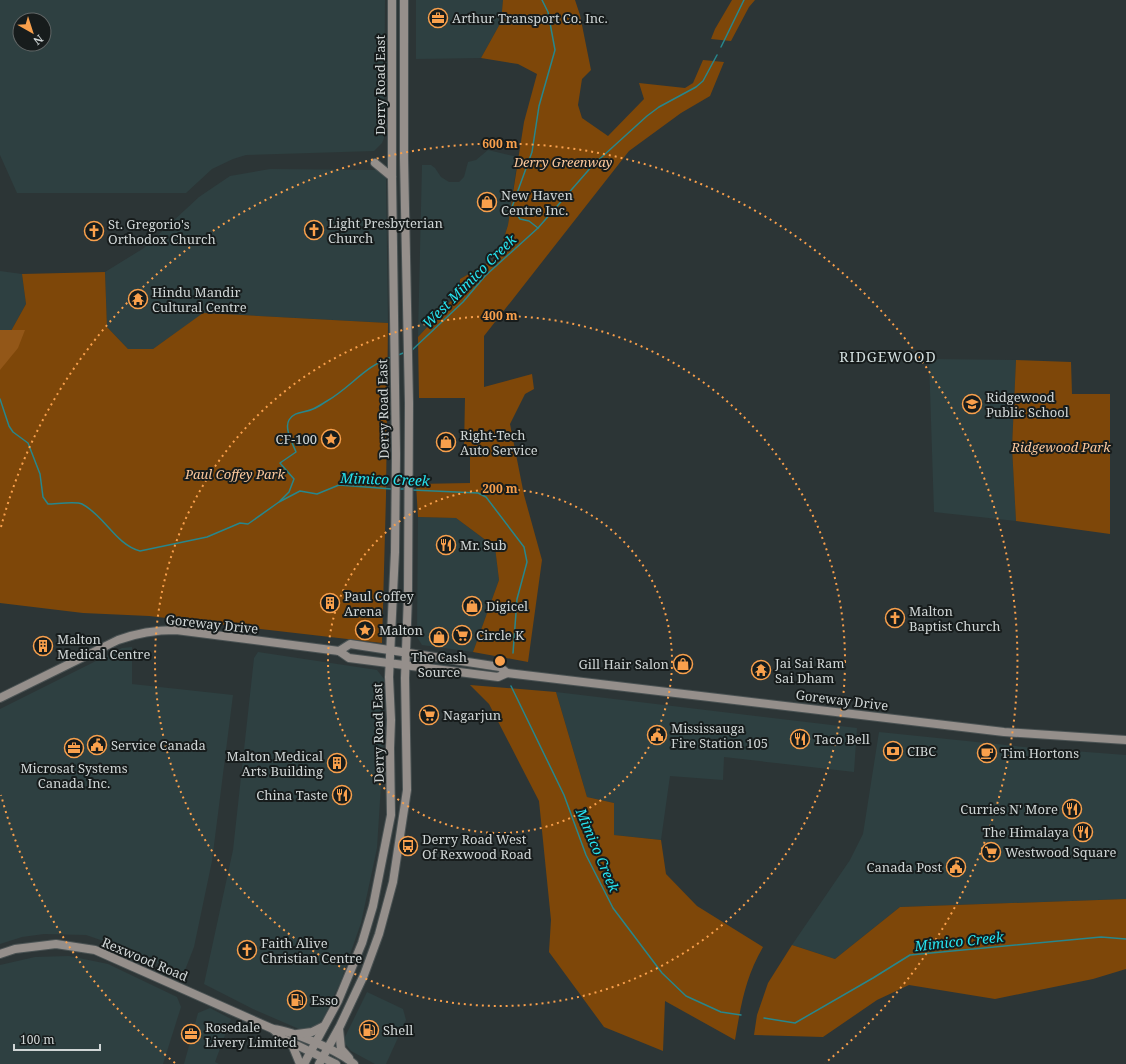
<svg xmlns="http://www.w3.org/2000/svg" width="1126" height="1064" font-family="'Noto Serif',serif">
<style>
.built{fill:#2e4041;fill-rule:evenodd}
.green{fill:#7e4709}
.forest{fill:#935718}
.lines{fill:none;stroke-linecap:round;stroke-linejoin:round}
.stream{stroke:#27878d;stroke-width:1.5}
.secondary-casing{stroke:#4a5253;stroke-width:10}
.secondary{stroke:#958f8b;stroke-width:8}
.ring{fill:none;stroke:#f9a04c;stroke-width:2;stroke-dasharray:2 4}
.labels{text-anchor:middle;dominant-baseline:central;stroke-width:4;stroke-linejoin:round;paint-order:stroke}
.poi-label{font-size:13px;fill:#d0d6d6;stroke:#171c1c;text-anchor:start}
.street-label{font-size:13px;fill:#d0d6d6;stroke:#171c1c}
.park-label{font-size:13px;font-style:italic;fill:#fcc89c;stroke:#171c1c}
.water-label{font-size:14px;font-style:italic;fill:#26e4f0;stroke:#171c1c}
.neighbourhood-label{font-size:14px;letter-spacing:1px;fill:#d1dddd;stroke:#171c1c}
.centre{fill:#f9a04c;stroke:#171c1c;stroke-width:2}
.ring-label{font-size:12px;text-anchor:middle;font-weight:bold;fill:#f9a04c;stroke:#171c1c;stroke-width:4;stroke-linejoin:round;paint-order:stroke}
</style>
<rect width="100%" height="100%" fill="#2c3536"/>
<!-- built -->
<g class="built">
<path d="M0,0h385l-1,138 -2,5 -8,8 -128,4 -13,4 -21,10 -26,24h-169l-17,-38zM20,20h24v24h-24z"/>
<polygon points="416,0 503,0 501,22 481,58 416,59"/>
<polygon points="488,150 518,157 508,225 498,257 460,279 460,291 418,337 422,165 431,165 435,168 441,177 449,182 459,182 464,177 468,162 476,160"/>
<polygon points="270,169 380,170 386,177 388,323 204,313 153,349 128,349 107,327 105,272 144,248 199,197 230,176"/>
<polygon points="0,271 22,274 26,304 11,331 0,331"/>
<polygon points="929,359 1016,360 1012,447 1016,521 934,512"/>
<polygon points="418,517 456,518 495,547 499,580 473,652 422,645 417,637"/>
<polygon points="132,647 132,684 233,695 212,861 194,947 185,970 178,973 130,950 86,935 44,934 22,937 0,944 0,709 122,648"/>
<polygon points="258,652 377,670 384,679 384,737 377,848 361,923 340,983 324,1017 317,1026 308,1029 299,1029 253,1009 204,984 233,850 254,658"/>
<polygon points="556,692 857,728 854,772 724,757 723,780 670,776 661,840 614,835 614,803 587,797"/>
<polygon points="879,732 1034,748 1126,755 1126,899 900,907 835,959 792,945 850,860 863,834"/>
<polygon points="69,956 108,964 177,997 181,1007 163,1064 0,1064 0,965 35,957"/>
<polygon points="367,992 403,1009 406,1020 386,1064 375,1064 351,1051 343,1041"/>
<polygon points="210,1008 231,1019 215,1062 219,1064 184,1064 198,1013"/>
</g>
<!-- green -->
<g class="green">
<polygon points="503,0 575,0 580,15 591,70 582,79 578,105 582,118 608,136 644,99 639,83 685,88 693,83 703,60 724,62 710,96 681,113 629,151 484,336 484,387 532,374 534,389 525,394 510,424 524,495 542,560 528,662 473,652 499,580 495,547 456,518 418,517 416,484 470,483 470,450 464,448 465,398 419,398 418,337 460,291 460,279 498,257 508,225 524,122 537,74 518,64 481,58 501,22"/>
<polygon points="732,0 755,0 749,7 731,41 711,39 715,29"/>
<polygon points="105,272 107,327 128,349 153,349 203,313 388,323 386,496 382,643 149,616 83,613 0,603 0,332 11,331 26,304 22,274"/>
<polygon points="1016,360 1071,362 1072,394 1110,394 1110,534 1016,521 1012,447"/>
<path d="M470,685l86,7 31,105 27,6v32l47,5 5,34 31,32 66,41c-18,31 -22,58 -28,93l-70,-39 -2,50 -59,-24 -55,-75 2,-32 -12,-119 -50,-97z"/>
<polygon points="1126,899 1126,969 1093,979 995,999 909,985 877,1000 823,1037 754,1035 757,1015 768,983 792,945 835,959 900,907"/>
</g>
<!-- forest -->
<polygon class="forest" points="0,330 25,330 18,348 0,370"/>
<g class="lines">
<!-- stream -->
<g class="stream">
<polyline points="721,47 744,0"/>
<polyline points="538,228 529,221 520,219 512,207 532,152 539,106 555,50 548,12 542,0"/>
<polyline points="411,351 463,302 485,276 538,228 593,165 647,116 659,107 696,87 703,81 717,55"/>
<polyline points="398,355 406,352"/>
<path d="M0,399l9,27 4,6 15,11 12,31 3,23 5,7c8,0 28,-3 34,0 22,11 34,41 58,47l67,-14 33,-14 8,1 31,-22 21,-11 17,3 22,-9 53,4"/>
<polyline points="398,489 406,489"/>
<polyline points="412,490 478,493 486,497 524,547 527,562 517,599 513,653"/>
<path d="M280,501l9,-9 5,-13 -14,-16 16,-11c-3,-8 -12,-23 -7,-32 5,-9 16,-7 24,-11 5,-2 9,-5 14,-8 23,-13 39,-36 65,-44"/>
<polyline points="511,686 564,795 586,855 613,908 662,973 686,996 721,1012 741,1015"/>
<polyline points="764,1018 795,1023 873,978 910,955 1101,937 1126,939"/>
</g>
<defs>
<g id="secondary">
<polyline points="375,163 392,177"/>
<polyline points="339,651 350,644 500,667 507,673"/>
<path d="M0,698l118,-58c19,-7 38,-10 58,-10l163,21 10,7 149,19 9,-4 497,59 122,8"/>
<path d="M0,954l15,-5 41,-5 39,6 178,79c20,2 66,22 81,35"/>
<polyline points="273,1029 282,1038 336,1064"/>
<polyline points="339,1029 341,1049 349,1058"/>
<polyline points="297,1034 312,1032 324,1026"/>
<polyline points="291,1042 300,1064"/>
<polyline points="304,1064 338,1001 362,943 373,906 391,815 390,748 391,720 389,677 395,552 396,454 392,177 392,0"/>
<polyline points="319,1064 340,1026 364,975 379,934 393,882 407,790 405,678 408,595 409,403 404,159 404,0"/>
</g>
</defs>
<!-- secondary casing -->
<use href="#secondary" class="secondary-casing"/>
<!-- secondary -->
<use href="#secondary" class="secondary"/>
</g>
<!-- distance rings -->
<g class="ring">
<circle cx="500" cy="661" r="172"/>
<circle cx="500" cy="661" r="345"/>
<path d="M175 1063A517 517 0 0 1 1 795M1 527A517 517 0 1 1 825 1063"/>
</g>
<!-- icons -->
<defs>
<symbol id="office-ring" viewBox="-11 -11 22 22"><circle r="9.5" fill="#171c1c" stroke="#f9a04c" stroke-width="1.5"/><path d="M-6-3h4V-5.5h4V-3h4V5H-6ZM-1-4.5V-3h2v-1.5ZM-6 0V1H6V0Z" fill="#f9a04c"/></symbol>
<symbol id="shop-ring" viewBox="-11 -11 22 22"><circle r="9.5" fill="#171c1c" stroke="#f9a04c" stroke-width="1.5"/><path d="M-5-2.5h2.3a2.7 3.5 0 0 1 5.4 0H5L5.5 6h-11ZM-1.5-2.5h3a1.5 2.3 0 0 0-3 0Z" fill="#f9a04c"/></symbol>
<symbol id="church-ring" viewBox="-11 -11 22 22"><circle r="9.5" fill="#171c1c" stroke="#f9a04c" stroke-width="1.5"/><path d="M-1.2-6h2.4v3.5h3.3v2.4h-3.3V6h-2.4V-.1h-3.3v-2.4h3.3Z" fill="#f9a04c"/></symbol>
<symbol id="temple-ring" viewBox="-11 -11 22 22"><circle r="9.5" fill="#171c1c" stroke="#f9a04c" stroke-width="1.5"/><path d="M0-6L5-2H3V0L6.5 2.5H4V6H1.5V3h-3V6H-4V2.5H-6.5L-3 0V-2H-5Z" fill="#f9a04c"/></symbol>
<symbol id="school-ring" viewBox="-11 -11 22 22"><circle r="9.5" fill="#171c1c" stroke="#f9a04c" stroke-width="1.5"/><path d="M0-5L7-2L0 1L-7-2ZM-4 1L0 2.5L4 1V4Q0 6-4 4Z" fill="#f9a04c"/></symbol>
<symbol id="sight-ring" viewBox="-11 -11 22 22"><circle r="9.5" fill="#171c1c" stroke="#f9a04c" stroke-width="1.5"/><path d="M0-6L1.8-2.2L6-1.7L2.9 1.2L3.7 5.4L0 3.3L-3.7 5.4L-2.9 1.2L-6-1.7L-1.8-2.2Z" fill="#f9a04c"/></symbol>
<symbol id="restaurant-ring" viewBox="-11 -11 22 22"><circle r="9.5" fill="#171c1c" stroke="#f9a04c" stroke-width="1.5"/><path d="M-5-6h1v4h1v-4h1v4h1v-4h1v5L-1.5 .5V6h-2V.5L-5-1ZM5-6V6H3V1.5H1.5Q1.5-4 5-6Z" fill="#f9a04c"/></symbol>
<symbol id="building-ring" viewBox="-11 -11 22 22"><circle r="9.5" fill="#171c1c" stroke="#f9a04c" stroke-width="1.5"/><path d="M-4-6H4V6H1V3H-1V6H-4ZM-2.5-4.3h1.7v1.8h-1.7ZM.8-4.3h1.7v1.8H.8ZM-2.5-1h1.7V.8h-1.7ZM.8-1h1.7V.8H.8Z" fill="#f9a04c"/></symbol>
<symbol id="supermarket-ring" viewBox="-11 -11 22 22"><circle r="9.5" fill="#171c1c" stroke="#f9a04c" stroke-width="1.5"/><path d="M-6-5.5h2.5l.6 2H6L4.5 2H-2.5L-4.4-4H-6ZM-1.5 3.2a1.3 1.3 0 1 0 .1 0ZM3 3.2a1.3 1.3 0 1 0 .1 0Z" fill="#f9a04c"/></symbol>
<symbol id="civic-ring" viewBox="-11 -11 22 22"><circle r="9.5" fill="#171c1c" stroke="#f9a04c" stroke-width="1.5"/><path d="M-.6-6.5H3V-4.5H.6V-3L4-1V1h2V6H-6V1h2V-1L-.6-3ZM-1.2 2.5V6h2.4V2.5Z" fill="#f9a04c"/></symbol>
<symbol id="bank-ring" viewBox="-11 -11 22 22"><circle r="9.5" fill="#171c1c" stroke="#f9a04c" stroke-width="1.5"/><path d="M-6-4H6V4H-6ZM0-2.3a2.3 2.3 0 1 0 0 4.6a2.3 2.3 0 1 0 0-4.6Z" fill="#f9a04c"/></symbol>
<symbol id="cafe-ring" viewBox="-11 -11 22 22"><circle r="9.5" fill="#171c1c" stroke="#f9a04c" stroke-width="1.5"/><path d="M-5.5-4.5H6V0H3Q3 3.5 0 3.5H-2.5Q-5.5 3.5-5.5 0ZM3-3.2v2h1.7v-2ZM-6 4.5H4V6H-6Z" fill="#f9a04c"/></symbol>
<symbol id="bus-ring" viewBox="-11 -11 22 22"><circle r="9.5" fill="#171c1c" stroke="#f9a04c" stroke-width="1.5"/><path d="M-5-6H5V4H4V6H2V4H-2V6H-4V4H-5ZM-3.5-4V0h7V-4ZM-3.5 1.2v1.5H-2V1.2ZM2 1.2v1.5H3.5V1.2Z" fill="#f9a04c"/></symbol>
<symbol id="fuel-ring" viewBox="-11 -11 22 22"><circle r="9.5" fill="#171c1c" stroke="#f9a04c" stroke-width="1.5"/><path d="M-5.5-6h7V0h2V4h1.3V-2.5L3-4.5l.8-.8L6-3V5H2.5V1h-1V6h-7ZM-4.2-4.7v3.2H.2V-4.7Z" fill="#f9a04c"/></symbol>
</defs>
<g fill-rule="evenodd">
<use href="#office-ring" x="427" y="7" width="22" height="22"/>
<use href="#shop-ring" x="476" y="191" width="22" height="22"/>
<use href="#church-ring" x="303" y="219" width="22" height="22"/>
<use href="#church-ring" x="83" y="220" width="22" height="22"/>
<use href="#temple-ring" x="127" y="288" width="22" height="22"/>
<use href="#school-ring" x="961" y="393" width="22" height="22"/>
<use href="#sight-ring" x="320" y="428" width="22" height="22"/>
<use href="#shop-ring" x="435" y="431" width="22" height="22"/>
<use href="#restaurant-ring" x="435" y="534" width="22" height="22"/>
<use href="#building-ring" x="319" y="592" width="22" height="22"/>
<use href="#shop-ring" x="461" y="595" width="22" height="22"/>
<use href="#church-ring" x="884" y="607" width="22" height="22"/>
<use href="#sight-ring" x="354" y="619" width="22" height="22"/>
<use href="#supermarket-ring" x="451" y="624" width="22" height="22"/>
<use href="#shop-ring" x="428" y="626" width="22" height="22"/>
<use href="#building-ring" x="32" y="635" width="22" height="22"/>
<use href="#shop-ring" x="672" y="653" width="22" height="22"/>
<use href="#temple-ring" x="750" y="659" width="22" height="22"/>
<use href="#supermarket-ring" x="418" y="704" width="22" height="22"/>
<use href="#civic-ring" x="646" y="724" width="22" height="22"/>
<use href="#restaurant-ring" x="789" y="728" width="22" height="22"/>
<use href="#civic-ring" x="86" y="734" width="22" height="22"/>
<use href="#office-ring" x="63" y="737" width="22" height="22"/>
<use href="#bank-ring" x="882" y="740" width="22" height="22"/>
<use href="#cafe-ring" x="976" y="742" width="22" height="22"/>
<use href="#building-ring" x="326" y="752" width="22" height="22"/>
<use href="#restaurant-ring" x="331" y="784" width="22" height="22"/>
<use href="#restaurant-ring" x="1061" y="798" width="22" height="22"/>
<use href="#restaurant-ring" x="1072" y="821" width="22" height="22"/>
<use href="#bus-ring" x="397" y="835" width="22" height="22"/>
<use href="#supermarket-ring" x="980" y="841" width="22" height="22"/>
<use href="#civic-ring" x="945" y="856" width="22" height="22"/>
<use href="#church-ring" x="236" y="939" width="22" height="22"/>
<use href="#fuel-ring" x="286" y="989" width="22" height="22"/>
<use href="#fuel-ring" x="358" y="1019" width="22" height="22"/>
<use href="#office-ring" x="180" y="1023" width="22" height="22"/>
</g>
<g class="labels">
<!-- poi labels -->
<g class="poi-label">
<text x="452" y="18">Arthur Transport Co. Inc.</text>
<text x="501" y="195">New Haven<tspan x="501" dy="15">Centre Inc.</tspan></text>
<text x="328" y="223">Light Presbyterian<tspan x="328" dy="15">Church</tspan></text>
<text x="108" y="224">St. Gregorio's<tspan x="108" dy="15">Orthodox Church</tspan></text>
<text x="152" y="292">Hindu Mandir<tspan x="152" dy="15">Cultural Centre</tspan></text>
<text x="986" y="397">Ridgewood<tspan x="986" dy="15">Public School</tspan></text>
<text x="460" y="435">Right-Tech<tspan x="460" dy="15">Auto Service</tspan></text>
<text x="317" y="439" text-anchor="end">CF-100</text>
<text x="460" y="545">Mr. Sub</text>
<text x="344" y="596">Paul Coffey<tspan x="344" dy="15">Arena</tspan></text>
<text x="486" y="606">Digicel</text>
<text x="909" y="611">Malton<tspan x="909" dy="15">Baptist Church</tspan></text>
<text x="379" y="630">Malton</text>
<text x="476" y="635">Circle K</text>
<text x="57" y="639">Malton<tspan x="57" dy="15">Medical Centre</tspan></text>
<text x="439" y="657" text-anchor="middle">The Cash<tspan x="439" dy="15">Source</tspan></text>
<text x="775" y="663">Jai Sai Ram<tspan x="775" dy="15">Sai Dham</tspan></text>
<text x="669" y="664" text-anchor="end">Gill Hair Salon</text>
<text x="443" y="715">Nagarjun</text>
<text x="671" y="728">Mississauga<tspan x="671" dy="15">Fire Station 105</tspan></text>
<text x="814" y="739">Taco Bell</text>
<text x="111" y="745">Service Canada</text>
<text x="907" y="751">CIBC</text>
<text x="1001" y="753">Tim Hortons</text>
<text x="323" y="756" text-anchor="end">Malton Medical<tspan x="323" dy="15">Arts Building</tspan></text>
<text x="74" y="768" text-anchor="middle">Microsat Systems<tspan x="74" dy="15">Canada Inc.</tspan></text>
<text x="328" y="795" text-anchor="end">China Taste</text>
<text x="1058" y="809" text-anchor="end">Curries N' More</text>
<text x="1069" y="832" text-anchor="end">The Himalaya</text>
<text x="422" y="839">Derry Road West<tspan x="422" dy="15">Of Rexwood Road</tspan></text>
<text x="1005" y="852">Westwood Square</text>
<text x="942" y="867" text-anchor="end">Canada Post</text>
<text x="261" y="943">Faith Alive<tspan x="261" dy="15">Christian Centre</tspan></text>
<text x="311" y="1000">Esso</text>
<text x="205" y="1027">Rosedale<tspan x="205" dy="15">Livery Limited</tspan></text>
<text x="383" y="1030">Shell</text>
</g>
<!-- street labels -->
<g class="street-label">
<text transform="translate(380 85) rotate(-90)">Derry Road East</text>
<text transform="translate(383 409) rotate(-91)">Derry Road East</text>
<text transform="translate(212 624) rotate(6)">Goreway Drive</text>
<text transform="translate(842 700) rotate(7)">Goreway Drive</text>
<text transform="translate(378 733) rotate(-91)">Derry Road East</text>
<text transform="translate(145 959) rotate(23)">Rexwood Road</text>
</g>
<!-- park labels -->
<g class="park-label">
<text x="563" y="162">Derry Greenway</text>
<text x="1061" y="447">Ridgewood Park</text>
<text x="235" y="474">Paul Coffey Park</text>
</g>
<!-- water labels -->
<g class="water-label">
<text transform="translate(469 281) rotate(-45)">West Mimico Creek</text>
<text transform="translate(385 479) rotate(2)">Mimico Creek</text>
<text transform="translate(598 850) rotate(67)">Mimico Creek</text>
<text transform="translate(959 941) rotate(-6)">Mimico Creek</text>
</g>
<!-- neighbourhood labels -->
<g class="neighbourhood-label">
<text x="888" y="356">RIDGEWOOD</text>
</g>
</g>
<circle cx="500" cy="661" r="6" class="centre"/>
<g class="ring-label">
<text x="500" y="148">600 m</text>
<text x="500" y="320">400 m</text>
<text x="500" y="493">200 m</text>
</g>
<!-- north arrow -->
<g transform="translate(32 32) rotate(141)"><circle r="19" fill="#171c1c" stroke="#616666"/>
<path d="M0-3L7 15L0 10L-7 15Z" fill="#f9a04c"/>
<text y="-6" font-size="11" font-weight="bold" text-anchor="middle" fill="#d0d6d6">N</text>
</g>
<!-- scale -->
<path d="M14 1044v6h86v-6" fill="none" stroke="#d0d6d6" stroke-width="2"/>
<text x="20" y="1044" font-size="12" fill="#d0d6d6" stroke="#171c1c" stroke-width="3" paint-order="stroke">100 m</text>
</svg>
